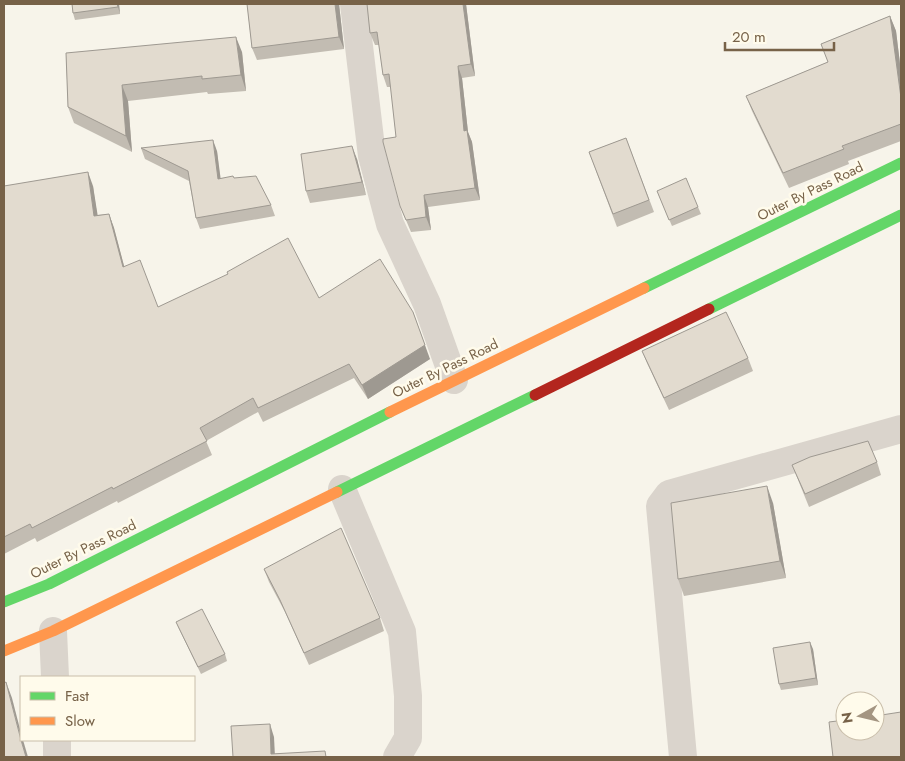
<svg xmlns="http://www.w3.org/2000/svg" width="905" height="761" font-family="Jost,sans-serif">
<style>
.lines{fill:none;stroke-linecap:round;stroke-linejoin:round}
.street{stroke:#dad4cc;stroke-width:28}
.fast{stroke:#63d668;stroke-width:11}
.slow{stroke:#ff974d;stroke-width:11}
.jam{stroke:#b3261e;stroke-width:11}
.wall{fill:#c2bcb2}
.shaded-wall{fill:#9e9991}
.building{fill:#e2dbcf;stroke:#9e9991}
.labels{text-anchor:middle;dominant-baseline:central;stroke-width:5;stroke-linejoin:round;paint-order:stroke}
.street-label{font-size:14px;fill:#776248;stroke:#fffbeb}
</style>
<rect width="100%" height="100%" fill="#f7f4ea"/>
<g class="lines">
<!-- street -->
<g class="street">
<polyline points="354,4 372,156 390,224 427,304 454,380"/>
<polyline points="342,489 402,632 408,696 408,738 397,757"/>
<polyline points="53,631 55,677"/>
<polyline points="57,740 57,757"/>
<polyline points="683,757 660,506 669,494 901,429"/>
</g>
<!-- fast -->
<g class="fast">
<polyline points="644,288 901,163"/>
<polyline points="709,309 901,215"/>
<polyline points="337,492 535,395"/>
<polyline points="4,602 49,584 390,412"/>
</g>
<!-- slow -->
<g class="slow">
<polyline points="390,412 644,288"/>
<polyline points="4,651 53,631 337,492"/>
</g>
<!-- jam -->
<polyline class="jam" points="535,395 709,309"/>
</g>
<!-- wall -->
<g class="wall">
<polygon points="72,4 119,4 120,14 75,20 73,13"/>
<polygon points="247,4 339,4 344,49 257,60 252,48"/>
<polygon points="367,4 466,4 475,76 462,78 468,132 472,142 480,200 428,207 431,230 411,232 400,206 396,137 391,87 387,87 383,75 379,45 375,45 370,33"/>
<polygon points="890,16 896,31 901,72 901,141 848,161 849,164 789,188 752,111 746,96 828,62 821,44"/>
<polygon points="242,52 246,91 208,94 207,92 128,101 132,152 74,123 68,107 66,53"/>
<polygon points="626,138 654,212 617,227 589,152"/>
<polygon points="141,148 217,151 220,178 234,178 271,205 275,216 200,229 196,218 189,181 145,159"/>
<polygon points="357,159 366,195 310,203 306,191"/>
<polygon points="4,186 93,186 97,215 109,214 114,228 124,266 158,307 319,298 430,359 368,399 354,378 263,422 258,412 206,441 212,455 118,503 117,501 37,542 35,538 4,554"/>
<polygon points="657,191 698,207 701,214 672,226"/>
<polygon points="642,351 748,358 753,371 669,410 647,363"/>
<polygon points="877,462 881,475 809,507 792,465"/>
<polygon points="773,503 786,578 684,596 678,579"/>
<polygon points="264,569 380,618 384,631 309,665 285,612 269,582"/>
<polygon points="176,622 225,654 227,661 201,674 179,629"/>
<polygon points="813,649 818,685 781,690 779,684"/>
</g>
<!-- shaded-wall -->
<g class="shaded-wall">
<polygon points="117,4 119,4 120,14 118,7"/>
<polygon points="335,4 339,4 344,49 339,37"/>
<polygon points="463,4 466,4 475,76 471,64"/>
<polygon points="890,16 896,31 901,72 901,98"/>
<polygon points="236,37 242,52 246,91 241,75"/>
<polygon points="458,66 462,78 468,132 472,142 480,200 475,188 464,131"/>
<polygon points="122,85 128,101 132,152 126,136"/>
<polygon points="213,140 217,151 222,189 218,179"/>
<polygon points="352,146 357,159 366,195 362,182"/>
<polygon points="88,172 93,186 100,230 94,216"/>
<polygon points="424,195 428,207 431,230 426,217"/>
<polygon points="109,214 114,228 128,281 123,267"/>
<polygon points="413,312 430,359 368,399 362,385"/>
<polygon points="767,486 773,503 786,578 780,561"/>
<polygon points="810,642 813,649 818,685 816,678"/>
<polygon points="6,682 12,698 21,733 21,739"/>
<polygon points="270,724 274,737 275,757 271,754"/>
<polygon points="21,740 23,740 28,757 26,757"/>
</g>
<!-- building -->
<g class="building">
<polygon points="72,4 117,4 118,7 73,13"/>
<polygon points="247,4 335,4 339,37 252,48"/>
<polygon points="367,4 463,4 471,64 458,66 464,131 467,130 475,188 424,195 426,217 406,220 400,206 383,142 383,139 396,137 389,74 383,75 377,32 370,33"/>
<polygon points="890,16 901,98 901,124 842,146 844,149 783,173 746,96 828,62 821,44"/>
<polygon points="236,37 241,75 202,79 202,76 122,85 126,136 68,107 66,53"/>
<polygon points="626,138 649,200 613,214 589,152"/>
<polygon points="213,140 218,179 233,176 234,178 256,176 271,205 196,218 188,171 141,148"/>
<polygon points="352,146 362,182 306,191 301,154"/>
<polygon points="88,172 94,216 109,214 123,267 140,260 158,307 228,274 227,272 288,238 319,298 380,259 413,312 425,345 362,385 349,364 258,408 253,398 200,428 207,441 113,489 112,487 32,528 30,524 4,537 4,186"/>
<polygon points="686,178 698,207 669,220 657,191"/>
<polygon points="726,312 748,358 664,398 642,351"/>
<polygon points="868,441 877,462 805,494 792,465 810,457"/>
<polygon points="767,486 780,561 678,579 671,503"/>
<polygon points="341,528 380,618 304,653 280,600 264,569"/>
<polygon points="202,609 225,654 198,667 176,622"/>
<polygon points="810,642 816,678 779,684 773,648"/>
<polygon points="6,682 21,740 26,757 4,757 4,683"/>
<polygon points="901,712 901,757 833,757 829,722 845,720 845,731 875,731 875,716"/>
<polygon points="270,724 271,754 325,751 326,757 233,757 231,726"/>
</g>
<g class="labels">
<!-- street labels -->
<g class="street-label">
<text transform="translate(810 191) rotate(-26)">Outer By Pass Road</text>
<text transform="translate(445 368) rotate(-26)">Outer By Pass Road</text>
<text transform="translate(83 549) rotate(-26)">Outer By Pass Road</text>
</g>
</g>
<!-- border -->
<rect width="905" height="761" fill="none" stroke="#776248" stroke-width="10"/>
<!-- legend -->
<rect x="20" y="676" width="175" height="65" fill="#fffbeb" stroke="#c9beaa"/>
<rect x="30" y="692" width="25" height="8" fill="#63d668" stroke="#c9beaa"/>
<text x="65" y="701" font-size="15" fill="#776248">Fast</text>
<rect x="30" y="717" width="25" height="8" fill="#ff974d" stroke="#c9beaa"/>
<text x="65" y="726" font-size="15" fill="#776248">Slow</text>
<!-- north arrow -->
<g transform="translate(860 716) rotate(262)"><circle r="24" fill="#fffbeb" stroke="#c9beaa"/>
<path d="M0-4L9 19L0 12L-9 19Z" fill="#a49581"/>
<text y="-8" font-size="14" font-weight="bold" text-anchor="middle" fill="#776248">N</text>
</g>
<!-- scale -->
<path d="M725 42v8h109v-8" fill="none" stroke="#776248" stroke-width="2.5"/>
<text x="732" y="42" font-size="15" fill="#776248" stroke="#fffbeb" stroke-width="4" paint-order="stroke">20 m</text>
</svg>
